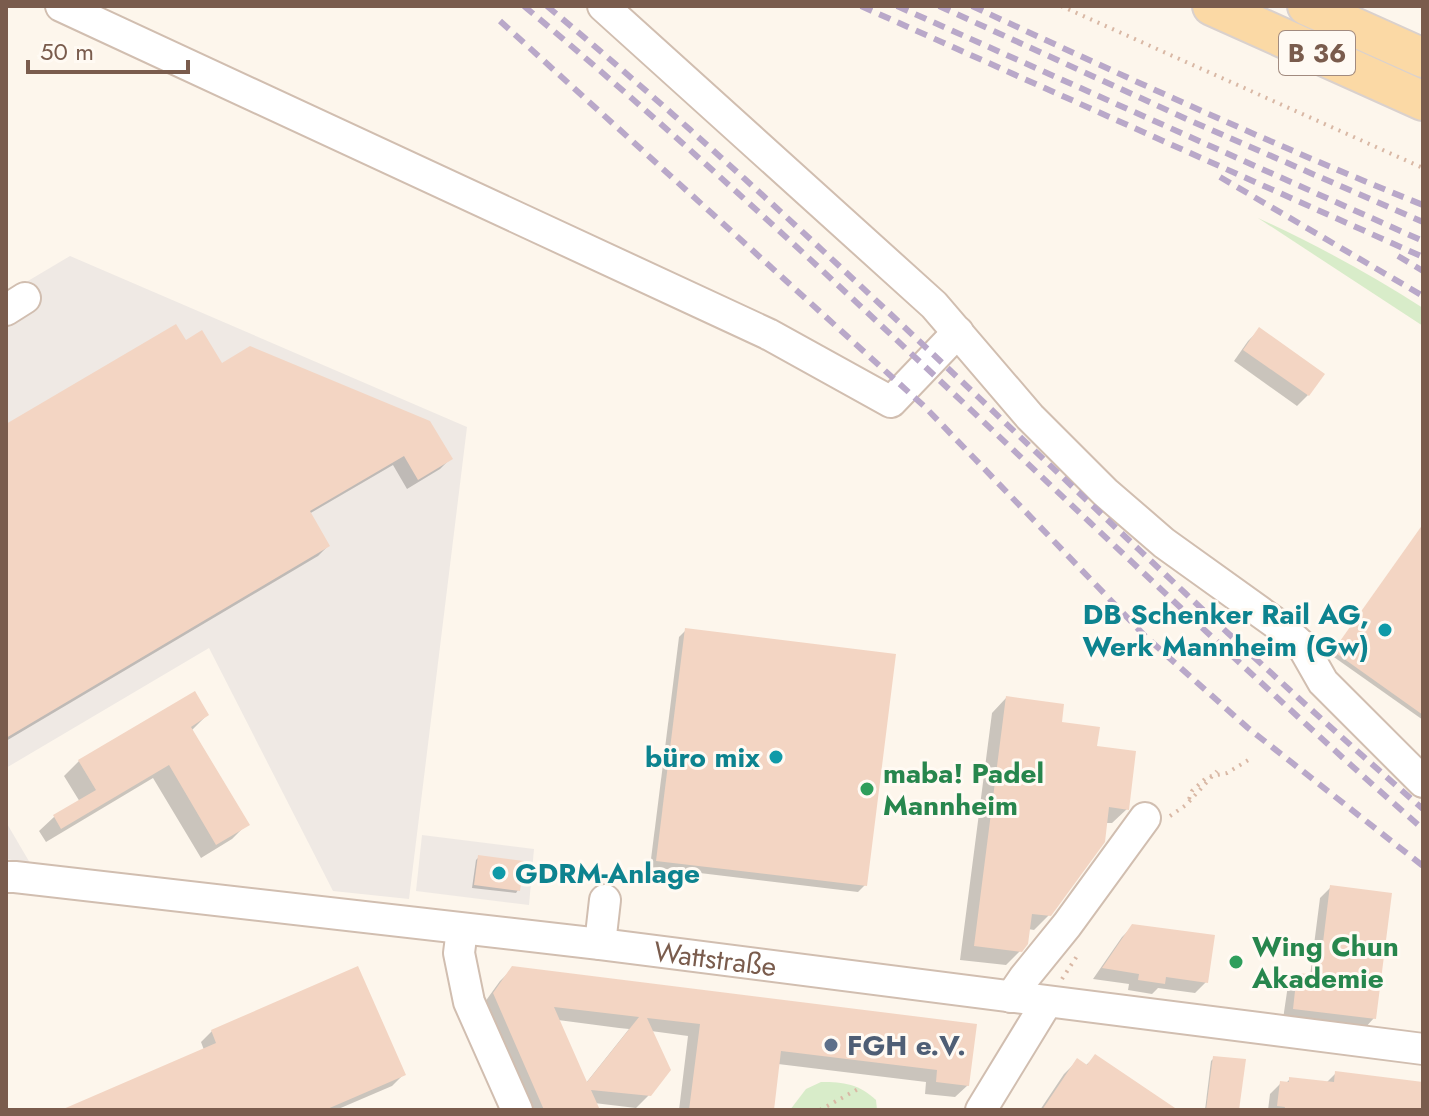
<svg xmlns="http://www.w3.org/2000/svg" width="1429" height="1116" font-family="Jost,sans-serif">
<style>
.industrial{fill:#efe9e4}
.green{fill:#d8ecc9}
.shadow{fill:#0003;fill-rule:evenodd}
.building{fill:#f3d5c3;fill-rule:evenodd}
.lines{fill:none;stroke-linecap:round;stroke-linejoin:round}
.minor-casing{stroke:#d1beb0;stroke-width:34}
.major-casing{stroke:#dad1cd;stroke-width:42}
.path{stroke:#d9b8a5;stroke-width:4;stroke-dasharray:2 6;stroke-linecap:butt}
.minor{stroke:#fff;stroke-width:30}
.major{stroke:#fbd9a5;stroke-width:38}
.rail{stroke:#b9a8c9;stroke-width:6;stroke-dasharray:12 8;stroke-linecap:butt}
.culture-dot{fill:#0f9aa8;stroke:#fffaf3;stroke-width:3}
.leisure-dot{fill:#2e9e5b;stroke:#fffaf3;stroke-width:3}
.service-dot{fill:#5c6f8a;stroke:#fffaf3;stroke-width:3}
.labels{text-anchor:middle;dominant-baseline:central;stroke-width:6;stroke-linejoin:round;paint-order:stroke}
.shield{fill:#fffaf3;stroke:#a28b7f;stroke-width:2}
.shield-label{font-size:26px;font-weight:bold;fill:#7a5c4d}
.culture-label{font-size:28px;font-weight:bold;fill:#0d838f;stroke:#fffaf3;text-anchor:end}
.leisure-label{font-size:28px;font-weight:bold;fill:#27864d;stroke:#fffaf3;text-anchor:start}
.street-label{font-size:28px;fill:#7a5c4d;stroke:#fffaf3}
.service-label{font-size:28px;font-weight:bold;fill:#4e5e75;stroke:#fffaf3;text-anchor:start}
</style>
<rect width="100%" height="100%" fill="#fdf6ec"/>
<!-- industrial -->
<g class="industrial">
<polygon points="70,256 467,427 409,899 333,891 209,648 6,768 6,294"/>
<polygon points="6,822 30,863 6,859"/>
<polygon points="422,835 534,849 529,905 416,891"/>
</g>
<!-- green -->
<g class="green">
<path d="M1258,218c57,26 112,56 165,90v18z"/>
<path d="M821,1082c23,0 38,2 55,18l1,10h-87l16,-21z"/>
</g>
<!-- shadow -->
<g class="shadow">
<polygon points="1259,330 1308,395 1297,406 1234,361 1248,341"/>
<polygon points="185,342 221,366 450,459 440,469 407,489 393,465 309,514 328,546 318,556 6,741 6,427"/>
<polygon points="1423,526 1423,720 1331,655"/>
<polygon points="686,630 865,885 858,892 650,867 679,637"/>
<polygon points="1006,698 1059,724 1095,748 1127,809 1112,823 1105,823 1049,915 1034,930 1028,929 1021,950 1006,965 960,960 992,713"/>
<polygon points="207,715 192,730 247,824 232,839 201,858 153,778 46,842 39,831 54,817 80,802 64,776 79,761"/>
<polygon points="479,857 518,890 516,893 472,888 476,860"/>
<polygon points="1330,888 1374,1018 1364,1029 1283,1019 1288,985 1298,975 1310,976 1320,898"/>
<polygon points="1133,926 1206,982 1195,993 1158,988 1152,994 1128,990 1129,984 1093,979 1122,937"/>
<path d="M512,969l463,57 -7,59 -13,12 -30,-3 1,-12 -148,-18 -6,46h-93l9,-74 -37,-5 -2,64 -13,13 -42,-5 3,7h-69l-46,-104 18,-25zM558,1020l61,8 10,1 -43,54z"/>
<polygon points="212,1031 403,1075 392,1086 336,1110 66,1110 204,1050 201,1042"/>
<polygon points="1095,1057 1174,1110 1040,1110 1064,1074 1077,1061 1085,1066"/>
<polygon points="1214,1058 1237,1110 1205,1110 1211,1061"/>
<polygon points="1336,1073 1423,1084 1423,1110 1268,1110 1270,1094 1281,1083 1285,1084 1290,1079 1326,1083"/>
</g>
<!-- building -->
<g class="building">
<polygon points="176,324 186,340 202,330 222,363 250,346 430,421 453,459 418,480 404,456 310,511 330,546 6,738 6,424"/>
<polygon points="1259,327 1325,374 1309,396 1243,350"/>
<polygon points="1423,524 1423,715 1333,651"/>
<polygon points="685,628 896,654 867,886 656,861"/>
<polygon points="195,691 209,715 191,727 250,825 216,845 169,765 61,829 53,815 96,790 78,760"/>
<polygon points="1006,696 1064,704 1062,722 1100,727 1097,746 1136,751 1129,810 1109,807 1105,842 1051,916 1032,914 1028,944 1022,952 974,946"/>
<polygon points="478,855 524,861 520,891 474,885"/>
<polygon points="1330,885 1392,893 1376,1019 1293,1009 1297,973 1319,975"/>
<polygon points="1132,924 1215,935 1208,983 1166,977 1165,984 1138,980 1139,974 1102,968"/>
<polygon points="358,966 406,1075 325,1110 61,1110 216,1043 211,1030"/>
<path d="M512,966l465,58 -8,62 -33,-4 1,-12 -156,-19 -7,59h-85l11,-86 -53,-6 24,52 -20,26 -60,-6 9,20h-56l-51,-117zM554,1007l85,10 -52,65z"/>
<polygon points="1095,1054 1178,1110 1042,1110 1077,1058 1087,1065"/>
<polygon points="1213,1056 1246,1059 1239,1110 1206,1110"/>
<polygon points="1335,1071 1423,1082 1423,1110 1284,1110 1285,1107 1277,1106 1280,1081 1289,1082 1289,1077 1334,1082"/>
</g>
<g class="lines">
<defs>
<g id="minor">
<polyline points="61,6 768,334 891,402 958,332"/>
<polyline points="603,6 934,305 1030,417 1105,492 1164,543 1281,627 1303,647 1323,682 1423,782"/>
<polyline points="6,310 25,298"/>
<path id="s1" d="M6,877h9l585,67 823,105"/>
<polyline points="462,929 459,953 469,1002 517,1110"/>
<polyline points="600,944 605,900"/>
<polyline points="1011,997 1024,978 1067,925 1145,818"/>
<polyline points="981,1110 1047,1002"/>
</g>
<g id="major">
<polyline points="1212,6 1423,101"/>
<polyline points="1307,6 1423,58"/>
</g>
</defs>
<!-- minor casing -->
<use href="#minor" class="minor-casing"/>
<!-- major casing -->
<use href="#major" class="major-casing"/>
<!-- path -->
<g class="path">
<polyline points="1061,6 1423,168"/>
<polyline points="1189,799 1192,791 1207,777 1227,773 1250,759"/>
<polyline points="1170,816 1186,805 1217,771"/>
<polyline points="1062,979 1077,956"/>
<polyline points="820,1110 860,1088"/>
</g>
<!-- minor -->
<use href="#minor" class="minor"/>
<!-- major -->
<use href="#major" class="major"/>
<!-- rail -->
<g class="rail">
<path d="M524,6c233,195 450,409 673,617 74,69 149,139 226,206"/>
<path d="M547,6c304,254 577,543 876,803"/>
<polyline points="861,6 1423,257"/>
<polyline points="897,6 1423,241"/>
<polyline points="939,6 1191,121 1423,222"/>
<path d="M972,6c149,69 299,138 451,199"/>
<polyline points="500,21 925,407 1146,637 1248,728 1423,866"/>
<polyline points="1220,177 1423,296"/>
<polyline points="1398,256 1423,271"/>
</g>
</g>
<!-- markers -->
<g class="culture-dot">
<circle cx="1385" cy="630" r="8"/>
<circle cx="776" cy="757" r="8"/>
<circle cx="499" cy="873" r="8"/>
</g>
<g class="leisure-dot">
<circle cx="867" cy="789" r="8"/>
<circle cx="1236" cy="962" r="8"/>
</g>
<circle class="service-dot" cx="831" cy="1045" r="8"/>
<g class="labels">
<!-- shield labels -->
<rect class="shield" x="1279" y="31" width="76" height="44" rx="6"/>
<g class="shield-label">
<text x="1317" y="53">B 36</text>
</g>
<!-- culture labels -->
<g class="culture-label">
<text x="1369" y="614">DB Schenker Rail AG,<tspan x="1369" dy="32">Werk Mannheim (Gw)</tspan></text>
<text x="760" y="757">büro mix</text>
<text x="515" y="873" text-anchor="start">GDRM-Anlage</text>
</g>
<!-- leisure labels -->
<g class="leisure-label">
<text x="883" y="773">maba! Padel<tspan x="883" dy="32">Mannheim</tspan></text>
<text x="1252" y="946">Wing Chun<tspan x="1252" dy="32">Akademie</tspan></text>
</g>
<!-- street labels -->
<g class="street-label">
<text stroke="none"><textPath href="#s1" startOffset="714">Wattstraße</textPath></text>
</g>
<!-- service labels -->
<g class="service-label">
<text x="847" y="1045">FGH e.V.</text>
</g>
</g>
<!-- border -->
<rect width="1429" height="1116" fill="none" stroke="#7a5c4d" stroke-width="16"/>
<!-- scale -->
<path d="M28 60v12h160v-12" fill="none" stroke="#7a5c4d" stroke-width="4"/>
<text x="40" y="60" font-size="24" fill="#7a5c4d" stroke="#fffaf3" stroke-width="6" paint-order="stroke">50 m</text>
</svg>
